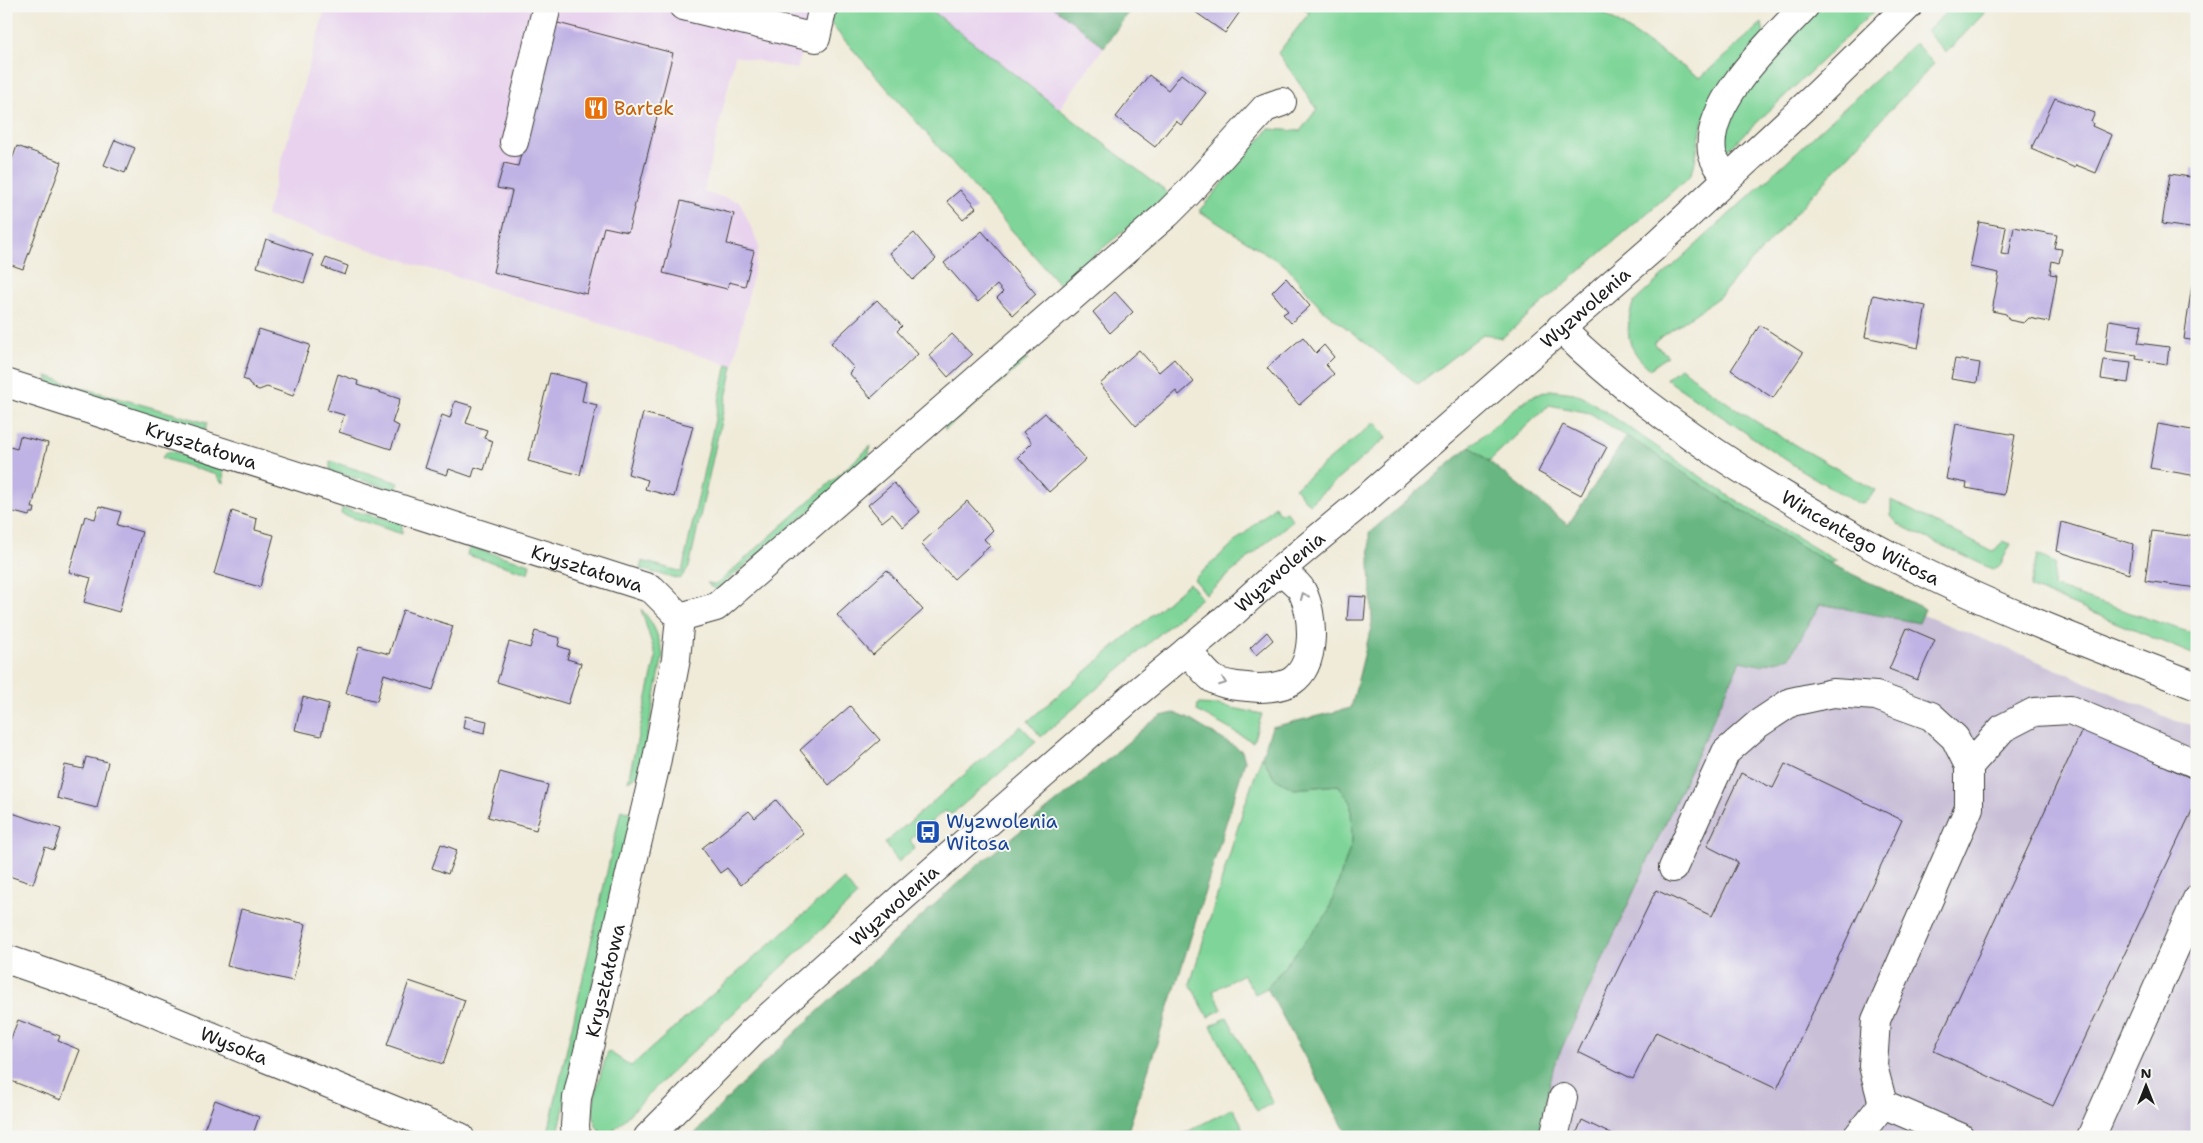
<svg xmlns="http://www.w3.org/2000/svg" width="2203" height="1143" font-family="'Shantell Sans',sans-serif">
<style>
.built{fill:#e8d2ee}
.industrial{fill:#c9bfd7}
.green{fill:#7fd599;stroke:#4e785a}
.forest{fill:#67b681;stroke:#42694e}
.building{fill:#bfb2e4}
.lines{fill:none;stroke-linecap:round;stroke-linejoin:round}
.minor-casing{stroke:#3c3b38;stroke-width:30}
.minor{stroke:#fff;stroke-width:28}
.oneway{stroke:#999}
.labels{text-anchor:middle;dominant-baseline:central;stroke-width:4;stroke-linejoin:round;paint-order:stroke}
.food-label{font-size:19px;fill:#c56008;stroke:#f6f6f2;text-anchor:start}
.street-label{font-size:19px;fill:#1c1c1c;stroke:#f6f6f2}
.transit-label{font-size:19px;fill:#164399;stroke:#f6f6f2;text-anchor:start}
</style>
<rect width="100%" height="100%" fill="#f6f6f2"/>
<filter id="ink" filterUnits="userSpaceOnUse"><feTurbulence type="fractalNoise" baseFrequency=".02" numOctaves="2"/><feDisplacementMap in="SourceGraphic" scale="10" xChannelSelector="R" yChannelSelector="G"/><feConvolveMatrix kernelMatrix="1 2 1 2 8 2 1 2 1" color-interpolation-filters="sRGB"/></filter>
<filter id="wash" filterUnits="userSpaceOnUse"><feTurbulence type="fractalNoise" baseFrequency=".0096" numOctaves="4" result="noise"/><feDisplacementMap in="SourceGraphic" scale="20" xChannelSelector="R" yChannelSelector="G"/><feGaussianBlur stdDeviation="1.12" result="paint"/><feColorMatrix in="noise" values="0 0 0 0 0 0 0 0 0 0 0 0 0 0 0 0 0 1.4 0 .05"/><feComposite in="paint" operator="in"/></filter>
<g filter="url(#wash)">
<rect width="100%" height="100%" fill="#f0ebd9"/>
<!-- built -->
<g class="built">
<polygon points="326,6 812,6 797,69 735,56 704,192 740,202 759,246 733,366 266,216"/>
<polygon points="925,6 1053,6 1104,47 1059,109"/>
</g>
<!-- industrial -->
<polygon class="industrial" points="1819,604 1918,623 1923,615 2021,654 2176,721 2197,726 2197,1137 1538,1137 1554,1065 1740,661 1760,665 1790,657"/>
<!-- green -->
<g class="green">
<polygon points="834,6 926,6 1169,194 1059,284 834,28 830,22"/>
<polygon points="1301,6 1593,6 1700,78 1762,23 1764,34 1703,120 1694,166 1690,176 1502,338 1483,334 1418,384 1322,309 1286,266 1199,211 1269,129 1300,131 1317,109 1278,53 1309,13"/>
<polygon points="1816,6 1879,6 1724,154 1726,114"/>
<polygon points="1953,6 1991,6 1946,53 1926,31"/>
<path d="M1915,43l19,21 -47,49 -168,184 -66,46 15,13 -18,13c-23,-20 -26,-36 -17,-66z"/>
<polygon points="1019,359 1028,359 945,430 945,424"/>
<polygon points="727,364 733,366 689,567 680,579 640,569 642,561 682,572"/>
<path d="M1681,367c58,50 127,85 194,123 -6,9 -8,15 -20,12l-54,-32 -135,-91z"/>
<polygon points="47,376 79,387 207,423 204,432 50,384"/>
<polygon points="1550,390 1574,393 1587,399 1729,496 1836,561 1829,563 1744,512 1590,413 1549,405 1489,461 1470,446 1528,398"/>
<polygon points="1375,422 1387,437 1309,504 1295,488"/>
<polygon points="871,446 867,462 716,590 707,583 717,584"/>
<polygon points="171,451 219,466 223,471 224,483 221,482 216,475 162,458 165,453"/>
<polygon points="330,461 399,483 396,490 330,471"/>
<polygon points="1891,500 1993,552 2003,541 2011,544 1999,567 1994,570 1899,525 1891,516"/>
<polygon points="1275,506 1279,514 1286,511 1293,520 1206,594 1194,579"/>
<polygon points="342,508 402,523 402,534 341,514"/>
<polygon points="469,547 530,564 528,573 467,555"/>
<polygon points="2037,555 2055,563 2053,587 2197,635 2197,656 2030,587"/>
<polygon points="1189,583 1201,598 1041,737 1028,721"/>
<path d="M641,609c13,14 18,28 22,46l-23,118 -12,8 28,-124z"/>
<polygon points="1198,704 1218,705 1262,714 1253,742 1197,711"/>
<polygon points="1021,726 1036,742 952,814 944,811 910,840 915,848 898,862 885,843"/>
<polygon points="1262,756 1274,778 1294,789 1338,785 1351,802 1352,842 1328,913 1267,988 1255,994 1243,974 1213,991 1222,1009 1208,1017 1190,984 1244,807"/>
<polygon points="621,810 633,813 557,1137 547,1137"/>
<path d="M844,879l13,17 -190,180 -59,60c-30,-10 -6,-63 0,-85l23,15z"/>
<polygon points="1227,1017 1273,1103 1257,1111 1211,1026"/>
<polygon points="1233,1108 1248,1137 1177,1137"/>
</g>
<!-- forest -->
<g class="forest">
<polygon points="1053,6 1133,6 1104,47"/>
<polygon points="1627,436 1744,512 1829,563 1925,609 1919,623 1820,604 1790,657 1760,665 1740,661 1554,1065 1538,1137 1345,1137 1345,1130 1267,988 1328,913 1352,842 1351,802 1338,785 1294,789 1274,778 1262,756 1272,727 1351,708 1372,623 1369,533 1470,446 1568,525"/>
<polygon points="1174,713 1187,718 1242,751 1245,761 1177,982 1126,1137 692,1137 723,1103 800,1028 973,869 1079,784 1149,724 1161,716"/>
</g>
<g id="blocks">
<!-- building -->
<g class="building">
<polygon points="1187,6 1244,6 1225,33"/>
<polygon points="554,22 673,53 628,232 604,227 587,294 493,272 512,191 497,188 504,163 518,166"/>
<polygon points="1181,74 1206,93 1181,125 1176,121 1155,147 1116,117 1149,75 1168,90"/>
<polygon points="2055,98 2095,113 2091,122 2093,123 2092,126 2112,135 2096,173 2076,165 2075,168 2031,149"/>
<polygon points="115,140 135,148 125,173 104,165"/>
<polygon points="17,146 62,162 23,269 6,263 6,176"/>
<polygon points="2192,168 2197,169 2197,229 2162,224 2170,174 2190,177"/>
<polygon points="960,190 976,208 963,219 947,201"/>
<polygon points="681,201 734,214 727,244 754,251 745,286 729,282 727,289 663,273"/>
<polygon points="1979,222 2006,227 2001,254 2009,255 2014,227 2057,235 2054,248 2062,249 2059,263 2052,261 2050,274 2057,275 2049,322 2029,318 2024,323 2009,320 2006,314 1992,311 1999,273 1970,267"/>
<polygon points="982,231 1036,294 1013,315 997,298 1003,292 997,285 978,302 944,263"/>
<polygon points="914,233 936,259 913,280 890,253"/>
<polygon points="266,239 313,255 304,283 257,267"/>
<polygon points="326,258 348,266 345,275 322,267"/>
<polygon points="1286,278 1310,306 1291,323 1283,314 1288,311 1272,292"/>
<polygon points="2192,285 2197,286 2197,341 2184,339"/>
<polygon points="1115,292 1133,312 1110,333 1093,312"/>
<polygon points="1873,295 1926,306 1918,348 1865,337"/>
<polygon points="877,300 902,326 897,331 918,354 871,398 849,373 854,368 831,343"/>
<polygon points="2109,320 2142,325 2138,343 2169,347 2167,364 2136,359 2137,355 2105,351"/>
<polygon points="1760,325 1803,353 1773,398 1731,370"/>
<polygon points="259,329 310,345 293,396 267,387 259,390 252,387 248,381 243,379"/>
<polygon points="952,334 972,355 948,377 929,355"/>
<polygon points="1303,337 1316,353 1324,345 1334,357 1326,365 1334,374 1299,405 1267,368"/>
<polygon points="1139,350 1159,372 1174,359 1194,382 1179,395 1176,391 1136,426 1100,384"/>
<polygon points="1955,359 1980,363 1977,383 1951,379"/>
<polygon points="2104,360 2131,363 2128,383 2101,379"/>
<polygon points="550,373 586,382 582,401 597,405 580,475 528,461"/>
<polygon points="338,374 358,381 357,385 400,399 392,423 399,426 391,449 339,432 344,415 327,410"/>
<polygon points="455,401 472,406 466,423 487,430 484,438 493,441 484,470 475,467 472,477 449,469 447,475 425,468 442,415 450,418"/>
<polygon points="643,413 693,426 674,497 645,489 648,480 628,474"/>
<polygon points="1045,413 1086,459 1049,492 1018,457 1032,443 1023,432"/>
<polygon points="1956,424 2015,435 2004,495 1966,488 1967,483 1946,479"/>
<polygon points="2158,424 2197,431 2197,476 2150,468"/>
<polygon points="1563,425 1607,447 1581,495 1538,472"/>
<polygon points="20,436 48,443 32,508 35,508 34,513 31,513 29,516 6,510 6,446 17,449"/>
<polygon points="894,483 920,512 903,527 892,514 882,522 868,505"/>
<polygon points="967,501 993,530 984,539 990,546 954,579 921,544"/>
<polygon points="99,506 121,512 117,525 142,532 119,612 84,602 91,578 69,572 85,516 95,519"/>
<polygon points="232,511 257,519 255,530 274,535 260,587 214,574"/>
<polygon points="2062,522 2133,544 2129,574 2057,551"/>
<polygon points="2152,531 2197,537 2197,588 2145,581"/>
<polygon points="887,570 923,610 873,655 837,615"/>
<polygon points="1349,596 1366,597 1364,620 1347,620"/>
<polygon points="403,610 453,626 433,690 384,674 377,701 346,693 359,646 389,654"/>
<polygon points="1907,628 1935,640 1917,680 1889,669"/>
<polygon points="535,631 560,638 558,646 570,650 567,659 581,663 568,704 497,682 509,642 530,648"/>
<polygon points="1267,632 1273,640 1256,655 1250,648"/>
<polygon points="303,697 329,704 321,736 295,730"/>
<polygon points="850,706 880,740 829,785 800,750"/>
<polygon points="465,716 487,721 485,733 463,728"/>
<polygon points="2083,728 2197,781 2197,800 2053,1106 1934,1051"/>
<polygon points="86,757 108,762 97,808 57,798 65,765 83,769"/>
<polygon points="1785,764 1902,820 1777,1089 1656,1032 1633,1079 1578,1052 1656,890 1712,916 1738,862 1707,846 1741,773 1773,788"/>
<polygon points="500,772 548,785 536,830 488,817"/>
<polygon points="776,800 803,833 741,885 727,868 720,873 702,848 749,811 755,818"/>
<polygon points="6,811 61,829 54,850 45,847 33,884 6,875"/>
<polygon points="441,844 457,850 448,874 432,868"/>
<polygon points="241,909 306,924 293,981 227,966"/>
<polygon points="409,981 465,1000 443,1064 387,1045"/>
<polygon points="18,1020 60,1036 58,1041 80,1050 61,1100 6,1079 6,1051"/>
<polygon points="215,1100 259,1117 252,1137 201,1137"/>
<polygon points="1582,1120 1617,1137 1575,1137"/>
</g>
</g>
</g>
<g filter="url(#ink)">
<use href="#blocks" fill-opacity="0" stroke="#3c3b38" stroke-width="1"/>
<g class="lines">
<defs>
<g id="minor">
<polyline points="683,6 816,38 823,6"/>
<polyline points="514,142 547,6"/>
<path d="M1727,179c-5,-8 -14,-19 -15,-27 -7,-50 61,-112 93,-146"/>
<path id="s1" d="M1560,328c57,56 114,98 181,141 50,31 101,62 154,89 97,50 200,89 302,128"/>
<path id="s2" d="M6,383l646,206 28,28"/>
<polyline points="680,617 716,607 1167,214 1187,194 1265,108 1282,102"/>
<path d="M1187,651c8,8 17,21 26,28 10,6 23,7 34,8 13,2 33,1 45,-6 25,-17 22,-67 10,-90 -4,-8 -15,-15 -22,-21"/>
<polyline points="1969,766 2003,728 2034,712 2070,710 2197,764"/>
<polyline points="1673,868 1726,752 1758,724 1791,702 1833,693 1876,696 1931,716 1955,738 1969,766 1969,808 1876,1020 1873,1066 1883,1104 1960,1137"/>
<path id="s3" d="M6,959l104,36 350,142"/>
<path id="s4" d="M576,1137l-1,-11 2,-28 79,-334 20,-105 4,-42"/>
<path id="s5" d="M648,1137l105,-106 152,-136 228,-199 103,-86 44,-40 90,-75 282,-246 167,-156 89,-87"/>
<polyline points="1554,1137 1563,1098"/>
<polyline points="1857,1137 1883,1104"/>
<polyline points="2091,1137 2197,899"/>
</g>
</defs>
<!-- minor casing -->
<use href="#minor" class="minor-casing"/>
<!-- minor -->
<use href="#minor" class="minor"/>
</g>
<!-- one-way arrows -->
<defs><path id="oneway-chevron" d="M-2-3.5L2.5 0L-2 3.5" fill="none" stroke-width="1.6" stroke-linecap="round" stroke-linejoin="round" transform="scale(1.25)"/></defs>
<g class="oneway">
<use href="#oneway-chevron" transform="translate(1304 596) rotate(-113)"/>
<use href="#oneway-chevron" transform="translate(1223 682) rotate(21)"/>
</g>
</g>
<!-- icons -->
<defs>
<symbol id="restaurant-square" viewBox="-11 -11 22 22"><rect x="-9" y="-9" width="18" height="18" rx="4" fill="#e8710a" stroke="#f6f6f2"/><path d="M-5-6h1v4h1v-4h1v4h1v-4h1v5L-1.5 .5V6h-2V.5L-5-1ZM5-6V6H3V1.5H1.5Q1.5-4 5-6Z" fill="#fff"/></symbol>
<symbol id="bus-square" viewBox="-11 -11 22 22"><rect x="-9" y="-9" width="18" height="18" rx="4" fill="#1a4fb4" stroke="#f6f6f2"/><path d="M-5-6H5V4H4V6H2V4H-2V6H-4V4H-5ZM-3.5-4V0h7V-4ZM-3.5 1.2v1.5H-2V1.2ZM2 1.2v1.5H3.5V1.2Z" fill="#fff"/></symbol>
</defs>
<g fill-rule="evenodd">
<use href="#restaurant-square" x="582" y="94" width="28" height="28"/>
<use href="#bus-square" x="914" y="818" width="28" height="28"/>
</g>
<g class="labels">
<!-- food labels -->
<g class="food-label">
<text x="614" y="108">Bartek</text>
</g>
<!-- street labels -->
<g class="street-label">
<text stroke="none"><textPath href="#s5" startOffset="1252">Wyzwolenia</textPath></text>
<text stroke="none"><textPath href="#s2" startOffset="205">Kryształowa</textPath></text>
<text stroke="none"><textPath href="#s1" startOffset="368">Wincentego Witosa</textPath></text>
<text stroke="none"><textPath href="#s2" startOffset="610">Kryształowa</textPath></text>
<text stroke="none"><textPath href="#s5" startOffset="848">Wyzwolenia</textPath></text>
<text stroke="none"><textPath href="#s5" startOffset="338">Wyzwolenia</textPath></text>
<text stroke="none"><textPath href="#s4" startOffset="160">Kryształowa</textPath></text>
<text stroke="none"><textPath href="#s3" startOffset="244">Wysoka</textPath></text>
</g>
<!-- transit labels -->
<g class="transit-label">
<text x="946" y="821">Wyzwolenia<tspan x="946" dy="22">Witosa</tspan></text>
</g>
</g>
<!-- margin -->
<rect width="2203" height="1143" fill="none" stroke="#f6f6f2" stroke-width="25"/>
<!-- north arrow -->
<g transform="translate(2146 1086)" stroke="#f6f6f2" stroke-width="4" paint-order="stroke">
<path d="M0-4L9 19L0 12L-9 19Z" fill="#1c1c1c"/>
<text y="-8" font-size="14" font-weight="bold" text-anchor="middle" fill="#1c1c1c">N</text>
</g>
</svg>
